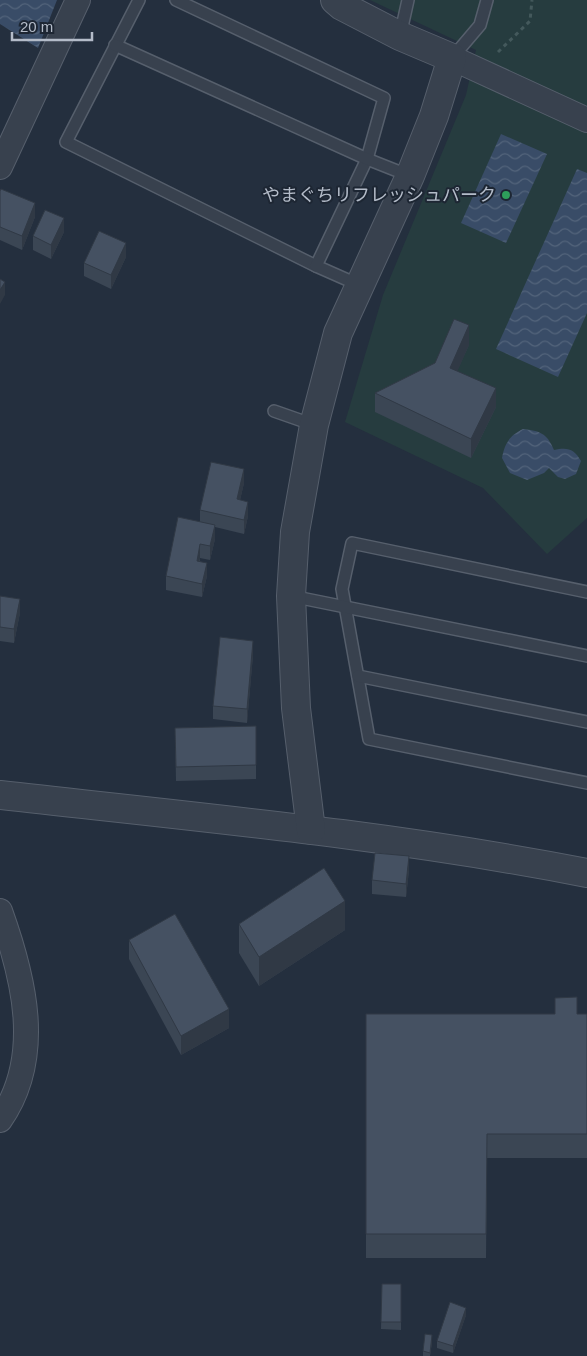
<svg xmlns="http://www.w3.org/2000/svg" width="587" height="1356" font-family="Arial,'Noto Sans JP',sans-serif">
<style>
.grass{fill:#263c3f}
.water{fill:url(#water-waves)}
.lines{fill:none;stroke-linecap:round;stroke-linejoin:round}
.service-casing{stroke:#565f6c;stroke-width:14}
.minor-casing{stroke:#565f6c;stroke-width:26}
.tertiary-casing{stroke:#565f6c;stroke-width:30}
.path{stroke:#44595c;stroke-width:3;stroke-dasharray:4 4;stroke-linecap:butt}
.service{stroke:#38414e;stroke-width:11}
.minor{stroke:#38414e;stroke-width:24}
.tertiary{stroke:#38414e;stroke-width:28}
.wall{fill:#3b4654}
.shaded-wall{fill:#303945}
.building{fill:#455162;stroke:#303945}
.leisure-dot{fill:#2e9e5b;stroke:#1d2633;stroke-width:2}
.labels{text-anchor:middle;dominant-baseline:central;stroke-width:4;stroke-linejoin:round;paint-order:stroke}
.poi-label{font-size:18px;fill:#b4bcc9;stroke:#1d2633;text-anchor:end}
</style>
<defs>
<pattern id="water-waves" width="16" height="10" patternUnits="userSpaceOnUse" patternTransform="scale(1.25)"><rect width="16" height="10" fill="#394c67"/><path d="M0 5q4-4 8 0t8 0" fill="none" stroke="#53647b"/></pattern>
</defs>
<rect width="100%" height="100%" fill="#242f3e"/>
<!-- grass -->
<polygon class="grass" points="370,0 587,0 587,518 547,554 483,488 345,422 383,295 466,95 476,50"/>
<!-- water -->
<g class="water">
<polygon points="0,0 57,0 38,48 0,24"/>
<polygon points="501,134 547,154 506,243 461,223"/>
<polygon points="577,169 587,173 587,313 558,377 496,349"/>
<path d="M523,429c17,2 24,4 31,21 14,-3 20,-1 27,11l-5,13 -11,5 -7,-2 -9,-9 -5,5 -17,7 -17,-7 -8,-15c3,-15 7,-22 21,-29z"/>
</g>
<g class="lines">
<defs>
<g id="service">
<polyline points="139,0 66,142 316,266"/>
<polyline points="176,0 384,98 367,159 316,266 359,285"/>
<polyline points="400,36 408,0"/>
<polyline points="115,45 367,159 410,176"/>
<polyline points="452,58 480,25 487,0"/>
<polyline points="274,411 314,425"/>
<polyline points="587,592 352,543 342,589 369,739 587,783"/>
<polyline points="291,596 587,656"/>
<polyline points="358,676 587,722"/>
</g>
<g id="minor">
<polyline points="452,58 587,120"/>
<polyline points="0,167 78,0"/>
<path d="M0,911c24,67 44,146 0,209"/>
</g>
<g id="tertiary">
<path d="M0,795c196,22 393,40 587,78"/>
<polyline points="311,830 296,708 291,596 295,532 314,425 338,333 410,176 434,116 452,58 400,36 342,6 335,0"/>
</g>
</defs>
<!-- service casing -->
<use href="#service" class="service-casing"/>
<!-- minor casing -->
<use href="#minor" class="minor-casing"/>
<!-- tertiary casing -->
<use href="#tertiary" class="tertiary-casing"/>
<!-- path -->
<polyline class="path" points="498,52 530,21 532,0"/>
<!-- service -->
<use href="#service" class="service"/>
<!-- minor -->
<use href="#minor" class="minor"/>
<!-- tertiary -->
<use href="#tertiary" class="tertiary"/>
</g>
<!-- wall -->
<g class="wall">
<polygon points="0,191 35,217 22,250 0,240"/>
<polygon points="64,232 51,259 33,250 33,236"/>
<polygon points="126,257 111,289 84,276 84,263"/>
<polygon points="469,345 457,371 496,407 471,458 375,412 375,393 435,363"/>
<polygon points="244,483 240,500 248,516 244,534 215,527 215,539 210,560 200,558 200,561 207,576 202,597 166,590 166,576 200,522 200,510"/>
<polygon points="0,596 20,613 14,643 0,641"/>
<polygon points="253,655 247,723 213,719 213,706"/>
<polygon points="175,728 256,765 256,779 176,781"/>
<polygon points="409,870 406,897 372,894 372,880"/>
<polygon points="239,924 345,930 259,986 239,953"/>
<polygon points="129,940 229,1028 181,1055 129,959"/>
<polygon points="366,1014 587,1014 587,1158 487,1158 486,1258 366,1258"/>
<polygon points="382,1284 401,1284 401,1330 381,1329"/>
<polygon points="466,1315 453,1353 437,1348 437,1341"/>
<polygon points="432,1342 430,1356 423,1356 423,1351"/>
</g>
<!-- shaded-wall -->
<g class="shaded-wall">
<polygon points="35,203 35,217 22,250 22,236"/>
<polygon points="64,218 64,232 51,259 51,245"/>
<polygon points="126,243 126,257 111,289 111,275"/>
<polygon points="5,282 5,295 0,304 0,290"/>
<polygon points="469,325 469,345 450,388 450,368"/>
<polygon points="496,388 496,407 471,458 471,439"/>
<polygon points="244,469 244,483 237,513 237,499"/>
<polygon points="248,502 248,516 244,534 244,520"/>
<polygon points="215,525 215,539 210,560 210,546"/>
<polygon points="200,544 200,558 197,574 197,561"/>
<polygon points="207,563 207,576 202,597 202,584"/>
<polygon points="20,599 20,613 14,643 14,629"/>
<polygon points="253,641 253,655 247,723 247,709"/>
<polygon points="409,856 409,870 406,897 406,884"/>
<polygon points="345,901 345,930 259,986 259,957"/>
<polygon points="229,1009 229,1028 181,1055 181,1036"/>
<polygon points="466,1308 466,1315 453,1353 453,1346"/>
<polygon points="432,1335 432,1342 430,1356 430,1353"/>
</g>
<!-- building -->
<g class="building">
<polygon points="1,189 35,203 22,236 0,227 0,191"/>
<polygon points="45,210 64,218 51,245 33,236"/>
<polygon points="99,231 126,243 111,275 84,263"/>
<polygon points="0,279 5,282 0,290"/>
<polygon points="454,319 469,325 450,368 496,388 471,439 375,393 435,363"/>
<polygon points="211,462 244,469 237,499 248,502 244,520 200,510"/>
<polygon points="178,517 215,525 210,546 200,544 197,561 207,563 202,584 166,576"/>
<polygon points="0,596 20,599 14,629 0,627"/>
<polygon points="220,637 253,641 247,709 213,706"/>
<polygon points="256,726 256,765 176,767 175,728"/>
<polygon points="375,853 409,856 406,884 372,880"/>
<polygon points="324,868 345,901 259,957 239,924"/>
<polygon points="175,914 229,1009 181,1036 129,940"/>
<polygon points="577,997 577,1014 587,1014 587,1134 487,1134 486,1234 366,1234 366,1014 555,1014 555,998"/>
<polygon points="382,1284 401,1284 401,1322 381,1322"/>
<polygon points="450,1302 466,1308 453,1346 437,1341"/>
<polygon points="425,1334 432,1335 430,1353 423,1351"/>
</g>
<!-- markers -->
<circle class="leisure-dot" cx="506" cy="195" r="5"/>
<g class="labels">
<!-- poi labels -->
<g class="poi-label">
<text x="496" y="195">やまぐちリフレッシュパーク</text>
</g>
</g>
<!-- scale -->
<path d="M12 32v8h80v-8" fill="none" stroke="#b4bcc9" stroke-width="2.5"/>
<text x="20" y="32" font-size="15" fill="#b4bcc9" stroke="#1d2633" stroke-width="4" paint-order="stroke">20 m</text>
</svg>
